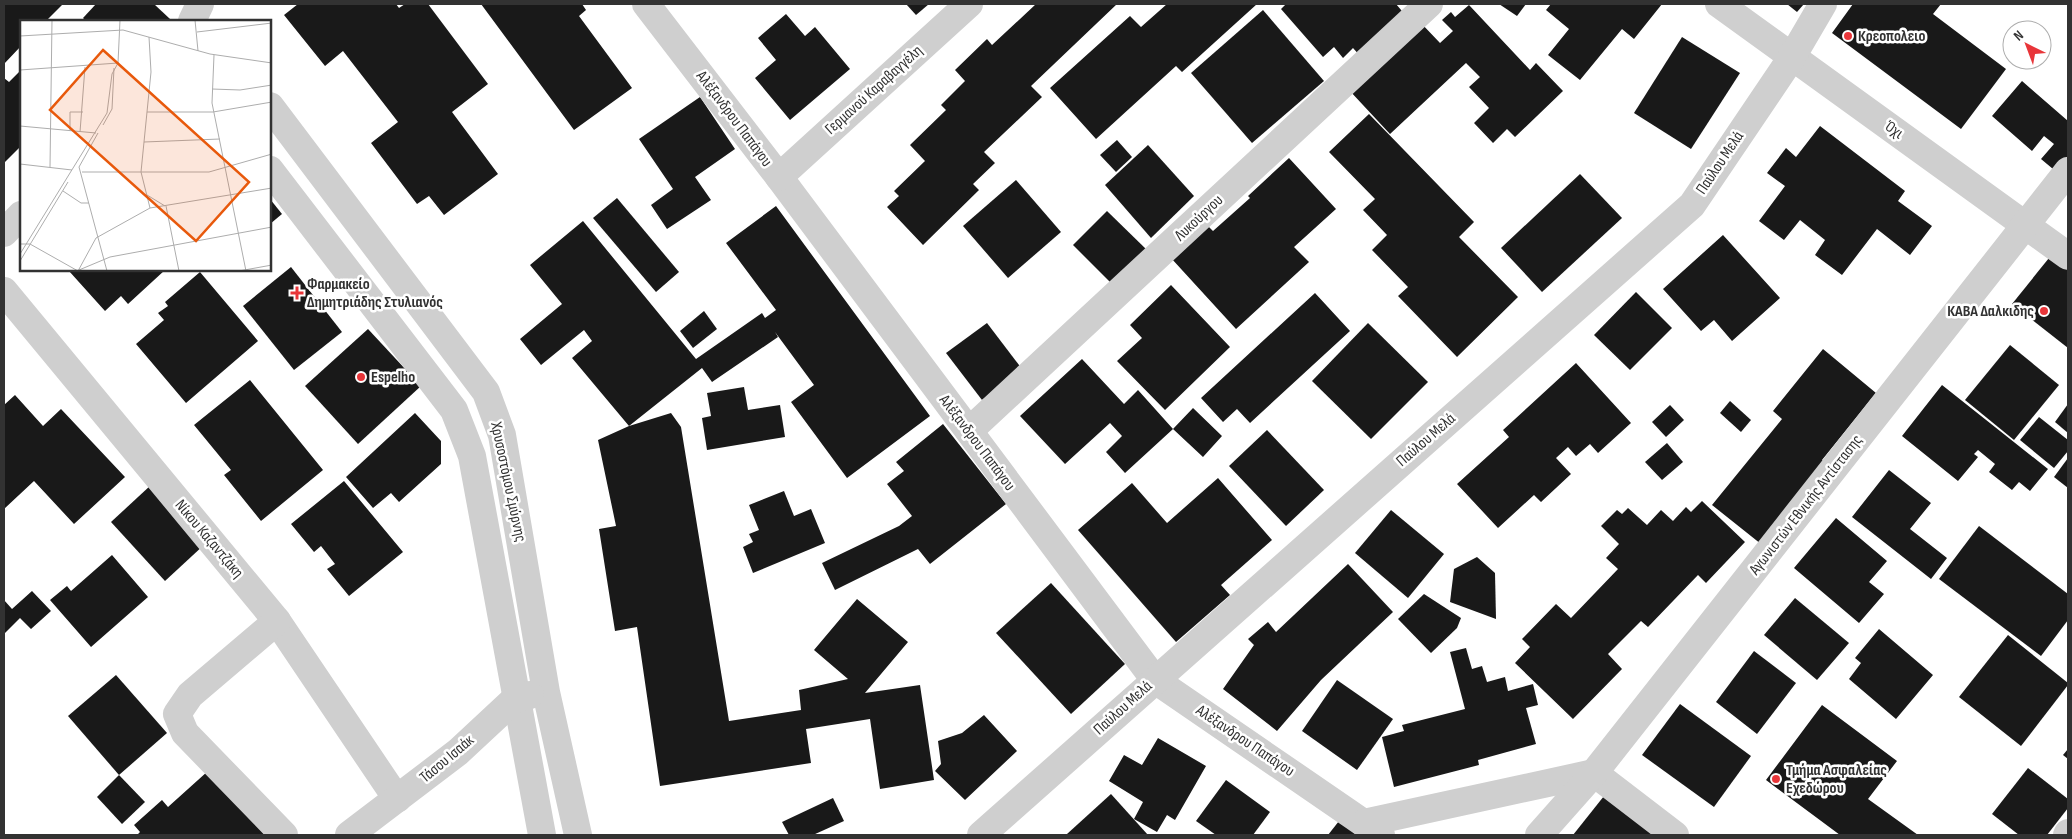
<svg xmlns="http://www.w3.org/2000/svg" width="2072" height="839" font-family="'Sofia Sans Condensed',sans-serif">
<style>
.building{fill:#191919}
.lines{fill:none;stroke-linecap:round;stroke-linejoin:round}
.minor{stroke:#cfcfcf;stroke-width:28}
.poi-dot{fill:#e83539;stroke:#fff;stroke-width:2}
.labels{text-anchor:middle;dominant-baseline:central;stroke-width:5;stroke-linejoin:round;paint-order:stroke}
.poi-label{font-size:16px;font-weight:bold;fill:#323232;stroke:#fff;text-anchor:start}
.street-label{font-size:16px;fill:#323232;stroke:#fff}
.inset-road{fill:none;stroke:#adadad;stroke-width:1}
.view{fill:#e8590c;fill-opacity:0.15;stroke:#e8590c;stroke-width:2.5}
.inset-edge{fill:none;stroke:#323232;stroke-width:2.5}
</style>
<rect width="100%" height="100%" fill="#fff"/>
<!-- building -->
<g class="building">
<polygon points="4,4 63,4 46,21 21,21 21,46 4,64"/>
<polygon points="96,4 154,4 170,19 168,21 86,21 83,18"/>
<polygon points="298,4 396,4 399,8 405,4 428,4 488,84 452,112 498,174 444,215 429,196 417,204 371,143 398,122 343,51 325,66 284,15"/>
<polygon points="481,4 582,4 586,10 579,16 632,88 574,130"/>
<polygon points="906,4 929,4 916,15"/>
<polygon points="1036,4 1117,4 1031,86 1042,97 984,152 995,163 973,184 979,190 923,245 887,207 899,196 894,191 925,161 910,145 946,110 941,105 965,81 955,70 987,39 992,45"/>
<polygon points="1167,4 1257,4 1182,72 1176,66 1096,139 1050,88 1130,16 1141,27"/>
<polygon points="1286,4 1396,4 1407,17 1361,57 1353,48 1343,58 1334,47 1323,57 1281,9"/>
<polygon points="1499,4 1526,4 1517,16"/>
<polygon points="1551,4 1662,4 1634,39 1622,29 1580,80 1548,55 1569,29 1546,10"/>
<polygon points="1787,4 1804,4 1797,12"/>
<polygon points="1853,4 1941,4 1933,14 2006,69 1961,129 1832,33"/>
<polygon points="1469,5 1530,70 1536,63 1563,91 1515,137 1507,129 1493,143 1474,123 1489,108 1469,87 1480,77 1466,63 1390,134 1349,90 1420,22 1440,43 1453,31 1442,20 1451,12 1455,17"/>
<polygon points="1263,10 1324,81 1252,143 1191,73"/>
<polygon points="786,14 805,36 815,27 850,69 790,120 755,78 776,60 758,38"/>
<polygon points="1682,37 1740,73 1691,149 1634,113"/>
<polygon points="21,70 21,146 4,163 4,78 9,82"/>
<polygon points="2022,81 2068,121 2068,163 2059,174 2041,159 2054,144 2044,136 2032,151 1992,116"/>
<polygon points="700,97 735,149 695,177 711,200 667,229 651,205 673,189 639,139"/>
<polygon points="1369,114 1474,222 1459,237 1518,297 1457,357 1398,296 1408,287 1372,250 1387,235 1363,210 1375,199 1329,152"/>
<polygon points="1820,126 1905,191 1898,201 1932,226 1910,255 1877,229 1842,275 1815,255 1825,240 1800,220 1784,240 1759,221 1785,186 1767,173 1786,148 1796,157"/>
<polygon points="1117,140 1132,157 1116,172 1100,155"/>
<polygon points="1148,145 1194,196 1151,238 1105,185"/>
<polygon points="1289,158 1336,209 1294,247 1309,262 1236,329 1171,258 1207,225 1213,231 1250,198 1248,196"/>
<polygon points="1580,174 1622,218 1542,292 1501,248"/>
<polygon points="1016,180 1061,232 1008,278 963,226"/>
<polygon points="617,198 679,272 656,292 593,218"/>
<polygon points="270,199 282,214 270,224"/>
<polygon points="776,206 930,416 847,478 791,402 814,385 775,332 778,337 712,382 702,368 629,426 572,358 592,341 584,330 541,365 520,339 562,304 530,265 583,221 696,359 762,313 765,318 776,310 726,243"/>
<polygon points="1107,211 1148,251 1113,285 1073,245"/>
<polygon points="1723,235 1780,298 1732,341 1714,320 1701,331 1663,289"/>
<polygon points="2053,253 2068,265 2068,348 2012,304"/>
<polygon points="291,267 342,332 294,370 243,306"/>
<polygon points="71,270 165,270 128,304 121,296 105,311 69,271"/>
<polygon points="200,272 258,341 186,403 136,344 164,320 158,313 168,306 165,302"/>
<polygon points="1171,285 1230,347 1165,410 1117,361 1142,338 1130,325"/>
<polygon points="1636,292 1672,328 1630,370 1594,335"/>
<polygon points="1315,293 1350,331 1250,423 1237,409 1223,422 1201,398"/>
<polygon points="704,311 717,329 693,348 680,331"/>
<polygon points="987,323 1022,369 982,400 946,353"/>
<polygon points="1368,323 1428,382 1371,439 1312,381"/>
<polygon points="368,329 421,386 358,444 305,386"/>
<polygon points="2010,345 2059,385 2014,440 1965,400"/>
<polygon points="1823,349 1876,393 1822,460 1831,467 1766,548 1712,505 1782,419 1773,411"/>
<polygon points="1082,359 1124,404 1138,390 1173,429 1193,408 1222,436 1203,457 1173,429 1125,473 1106,452 1122,436 1110,423 1065,464 1020,416"/>
<polygon points="1576,363 1631,423 1598,453 1590,444 1576,456 1568,447 1556,458 1571,474 1541,502 1534,495 1498,528 1457,484 1509,437 1503,430"/>
<polygon points="250,380 323,470 261,521 224,475 231,470 194,425"/>
<polygon points="1942,385 2048,469 2030,491 2019,482 2012,490 1989,472 1995,464 1978,450 1974,454 1978,457 1958,481 1902,436"/>
<polygon points="744,387 748,410 780,405 785,437 707,450 702,418 711,416 707,393"/>
<polygon points="15,395 43,426 61,409 125,477 74,524 34,481 4,509 4,405"/>
<polygon points="1730,401 1751,420 1741,432 1720,413"/>
<polygon points="2068,404 2068,433 2055,422"/>
<polygon points="1670,405 1684,420 1666,437 1652,422"/>
<polygon points="415,413 441,441 441,464 399,502 391,493 373,508 346,477"/>
<polygon points="671,413 681,427 729,721 801,710 799,690 848,679 814,650 857,599 908,642 865,693 920,685 934,780 880,789 870,719 806,729 811,763 660,786 637,627 615,631 599,529 616,526 598,440 629,426"/>
<polygon points="2039,417 2068,440 2068,451 2054,468 2020,440"/>
<polygon points="943,424 1006,504 930,564 918,549 835,590 822,563 899,526 912,516 887,484 904,471 896,462"/>
<polygon points="1267,430 1324,490 1286,526 1229,466"/>
<polygon points="1667,443 1683,462 1662,480 1645,462"/>
<polygon points="2068,458 2068,488 2054,477"/>
<polygon points="1889,470 1931,503 1910,529 1947,558 1931,579 1852,517"/>
<polygon points="1218,478 1272,540 1221,585 1230,595 1176,642 1078,530 1132,483 1167,523"/>
<polygon points="344,481 403,552 349,596 327,569 335,564 321,546 314,552 291,524"/>
<polygon points="151,485 205,544 165,581 111,522"/>
<polygon points="784,491 794,516 811,509 825,543 753,573 743,547 753,542 749,534 759,530 749,505"/>
<polygon points="1702,501 1745,542 1706,583 1698,575 1648,627 1641,621 1608,654 1622,669 1573,719 1515,663 1530,647 1522,639 1556,604 1571,618 1618,569 1606,558 1619,544 1601,526 1617,510 1622,514 1628,508 1647,525 1661,510 1673,521 1686,507 1691,512"/>
<polygon points="1391,510 1444,554 1408,598 1355,553"/>
<polygon points="1836,518 1887,561 1869,582 1884,594 1859,623 1794,568"/>
<polygon points="1979,526 2068,594 2068,620 2041,656 1939,579"/>
<polygon points="112,555 148,597 91,647 50,600 67,586 71,591"/>
<polygon points="1477,557 1495,573 1496,619 1450,602 1454,569"/>
<polygon points="1348,564 1393,612 1321,680 1277,731 1223,689 1254,645 1248,639 1268,622 1276,632"/>
<polygon points="1051,583 1125,664 1071,714 996,633"/>
<polygon points="32,591 51,611 31,629 20,618 4,634 4,600 12,609"/>
<polygon points="1424,594 1461,618 1457,628 1431,653 1398,619"/>
<polygon points="1795,598 1849,643 1817,680 1764,635"/>
<polygon points="1879,629 1933,675 1896,719 1849,679 1861,663 1855,658"/>
<polygon points="2008,635 2068,683 2068,685 2021,746 1959,697"/>
<polygon points="1466,648 1472,669 1482,666 1487,682 1505,677 1508,691 1533,684 1538,705 1526,708 1536,744 1478,760 1479,765 1394,787 1382,737 1404,731 1402,725 1465,709 1450,652"/>
<polygon points="1754,651 1796,683 1757,734 1716,702"/>
<polygon points="116,675 167,733 119,775 68,716"/>
<polygon points="1337,680 1393,719 1357,770 1302,731"/>
<polygon points="1680,704 1751,756 1714,807 1642,755"/>
<polygon points="1822,705 1897,761 1868,799 1918,835 1840,835 1766,780"/>
<polygon points="984,715 1017,751 965,800 935,771 941,764 938,741 962,733"/>
<polygon points="1158,738 1206,766 1175,820 1167,815 1157,832 1134,819 1143,802 1109,781 1124,755 1142,765"/>
<polygon points="2068,749 2068,759 2063,755"/>
<polygon points="2028,768 2068,799 2068,808 2047,835 2019,835 1992,814"/>
<polygon points="208,771 265,835 137,835 140,832 134,825 162,800 168,807"/>
<polygon points="119,775 145,802 122,824 97,797"/>
<polygon points="1226,780 1270,812 1253,835 1216,835 1196,821"/>
<polygon points="1111,794 1148,835 1069,835 1067,834"/>
<polygon points="1604,796 1654,835 1573,835"/>
<polygon points="833,798 844,821 813,835 789,835 782,822"/>
<polygon points="1339,821 1357,835 1328,835"/>
</g>
<g class="lines">
<!-- minor -->
<g class="minor">
<polyline points="646,4 779,177 1155,680 1381,835"/>
<polyline points="1719,4 2068,256"/>
<polyline points="192,21 200,4"/>
<polyline points="270,106 486,392 502,435 546,692 578,835"/>
<polyline points="270,170 454,410 472,456 542,835"/>
<polyline points="779,177 969,4"/>
<polyline points="4,233 21,215"/>
<polyline points="4,291 277,621 397,799"/>
<polyline points="969,431 1429,4"/>
<polyline points="277,621 190,695 177,714 185,733 284,835"/>
<polyline points="1594,773 1675,835"/>
<polyline points="1364,823 1594,773"/>
<polyline points="349,835 458,752 516,698 530,695"/>
<polyline points="981,835 1692,205 1792,57 1823,4"/>
<polyline points="1539,835 1594,773 2068,171"/>
<polyline points="2067,835 2068,833"/>
</g>
</g>
<!-- markers -->
<g class="poi-dot">
<circle cx="1848" cy="36" r="5"/>
<path d="M294.5 285.5h5v5h5v5h-5v5h-5v-5h-5v-5h5z"/>
<circle cx="2044" cy="311" r="5"/>
<circle cx="361" cy="377" r="5"/>
<circle cx="1776" cy="779" r="5"/>
</g>
<g class="labels">
<!-- poi labels -->
<g class="poi-label">
<text x="1858" y="36">Κρεοπολειο</text>
<text x="307" y="284">Φαρμακείο<tspan x="307" dy="18">Δημητριάδης Στυλιανός</tspan></text>
<text x="2034" y="311" text-anchor="end">ΚΑΒΑ Δαλκιδης</text>
<text x="371" y="377">Espelho</text>
<text x="1786" y="770">Τμήμα Ασφαλείας<tspan x="1786" dy="18">Εχεδώρου</tspan></text>
</g>
<!-- street labels -->
<g class="street-label">
<text transform="translate(874 90) rotate(-42)">Γερμανού Καραβαγγέλη</text>
<text transform="translate(734 119) rotate(53)">Αλέξανδρου Παπάγου</text>
<text transform="translate(1894 130) rotate(36)">Όχι</text>
<text transform="translate(1720 163) rotate(-56)">Παύλου Μελά</text>
<text transform="translate(1199 218) rotate(-43)">Λυκούργου</text>
<text transform="translate(1426 440) rotate(-41)">Παύλου Μελά</text>
<text transform="translate(977 443) rotate(53)">Αλέξανδρου Παπάγου</text>
<text transform="translate(508 482) rotate(78)">Χρυσοστόμου Σμύρνης</text>
<text transform="translate(1806 505) rotate(-52)">Αγωνιστών Εθνικής Αντίστασης</text>
<text transform="translate(209 539) rotate(50)">Νίκου Καζαντζάκη</text>
<text transform="translate(1123 708) rotate(-42)">Παύλου Μελά</text>
<text transform="translate(1245 741) rotate(34)">Αλέξανδρου Παπάγου</text>
<text transform="translate(447 759) rotate(-40)">Τάσου Ισαάκ</text>
</g>
</g>
<!-- overview -->
<g transform="translate(20 20)">
<rect width="251" height="251" fill="#fff"/>
<path class="inset-road" d="M175,0l3,31M177,12l75,-9M0,16l103,-6 87,24 62,9M129,17l2,35 -10,100 9,36M194,35l-2,48 34,168M0,50l98,-7M192,69l28,1 32,-5M127,92h66l59,-10M83,105l9,-16 2,-41M0,106l76,7M50,111v-19h13M60,112l5,-65M124,122l76,-3M0,144l52,6M30,147l2,-147M59,147l28,104M59,147l19,-34M62,152h127l63,-18M43,171l18,12h8M127,175l18,11M146,186l13,65M0,224h10l48,27M0,234l87,-141 5,-39 6,-11 2,-43M0,241l48,-79M59,250l31,-13 162,-30M58,251l18,-33 54,-30 122,-20M219,251l33,-6"/>
<path class="view" d="M83,30l146,132 -53,59 -146,-131z"/>
<rect width="251" height="251" class="inset-edge"/>
</g>
<!-- border -->
<rect width="2072" height="839" fill="none" stroke="#323232" stroke-width="10"/>
<!-- north arrow -->
<g transform="translate(2027 45) rotate(318)"><circle r="24" fill="#ffffff" stroke="#adadad"/>
<path d="M0-4L9 19L0 12L-9 19Z" fill="#e83539"/>
<text y="-8" font-size="14" font-weight="bold" text-anchor="middle" fill="#323232">N</text>
</g>
</svg>
